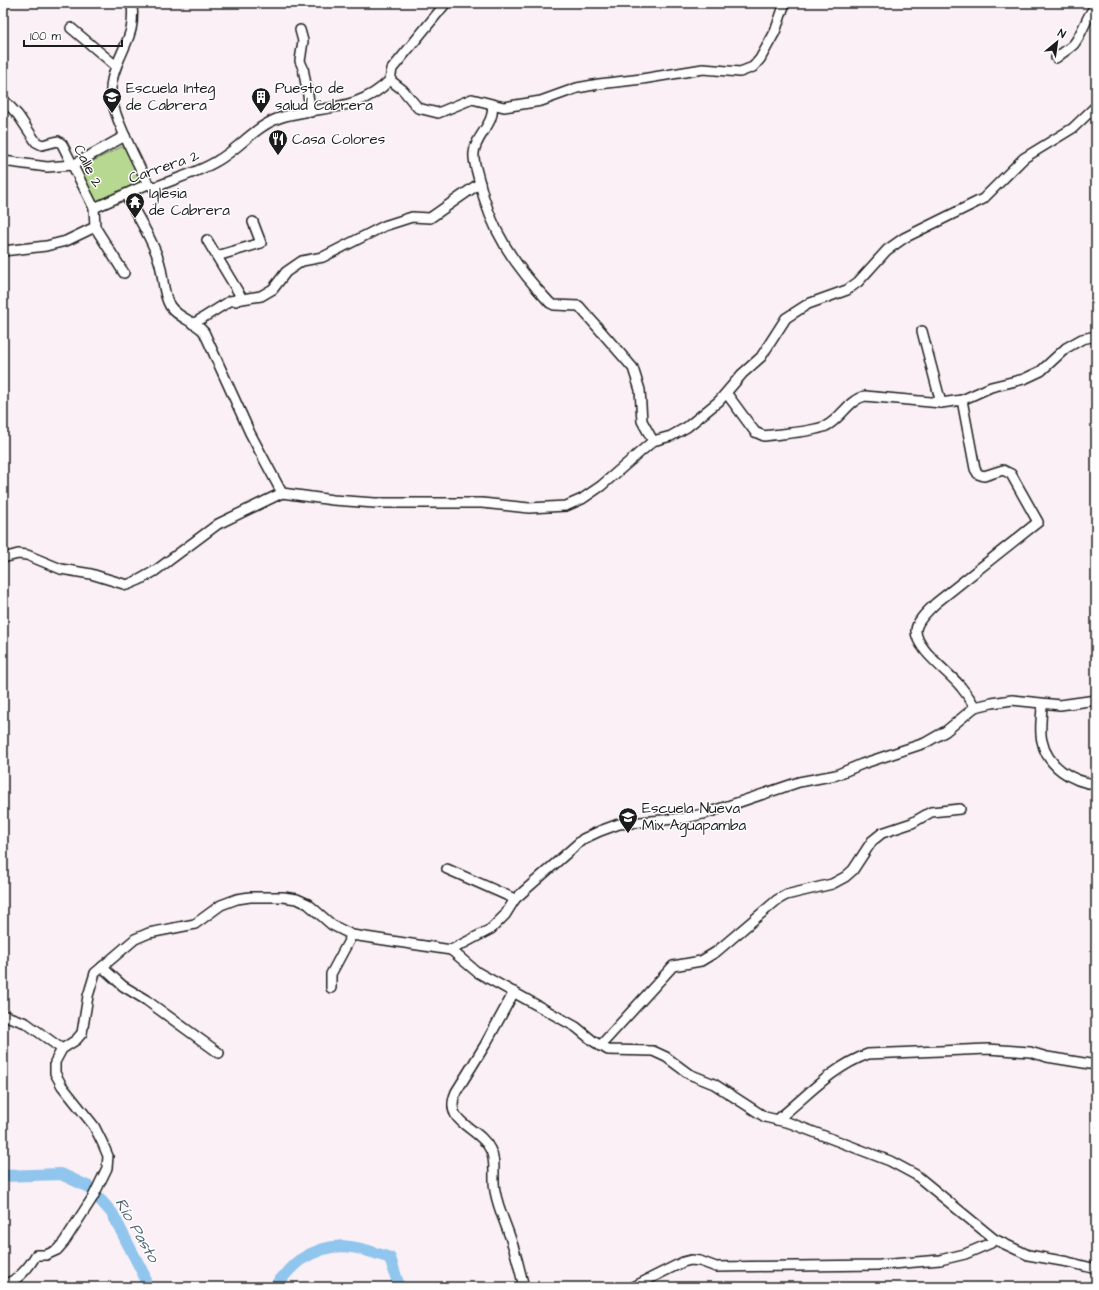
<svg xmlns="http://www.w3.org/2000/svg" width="1099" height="1290" font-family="'Architects Daughter',sans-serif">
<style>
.green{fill:#b7d891;stroke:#6a7a56}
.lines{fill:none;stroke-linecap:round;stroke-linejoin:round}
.river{stroke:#90c5ed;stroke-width:12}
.minor-casing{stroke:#1c1c1c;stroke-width:12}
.minor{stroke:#fff;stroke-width:9}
.labels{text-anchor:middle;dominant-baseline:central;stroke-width:3;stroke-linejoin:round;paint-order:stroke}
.poi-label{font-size:15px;fill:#1c1c1c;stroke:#fff;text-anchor:start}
.street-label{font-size:15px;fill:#1c1c1c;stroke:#fff}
.water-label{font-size:16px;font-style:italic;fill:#4a6070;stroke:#fff}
</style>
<rect width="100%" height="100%" fill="#faf0f6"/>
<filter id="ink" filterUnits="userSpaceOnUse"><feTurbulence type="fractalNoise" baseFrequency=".025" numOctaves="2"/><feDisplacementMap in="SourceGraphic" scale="8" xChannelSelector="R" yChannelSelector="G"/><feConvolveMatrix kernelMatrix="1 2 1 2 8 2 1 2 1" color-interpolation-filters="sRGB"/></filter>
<g filter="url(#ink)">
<!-- green -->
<polygon class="green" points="125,145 144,183 98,205 79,168"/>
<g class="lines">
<!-- river -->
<g class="river">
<polyline points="3,1176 61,1174 89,1187 112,1213 144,1275 146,1287"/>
<path d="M274,1287c8,-8 16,-20 26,-27 34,-22 55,-14 90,-2l8,25 -1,4"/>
</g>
<defs>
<g id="minor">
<path d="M132,3c1,11 1,23 -3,33 -6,17 -17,34 -18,52 -2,22 27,75 37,96"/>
<polyline points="71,28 116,66"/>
<polyline points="300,30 303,41 300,61 303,68 311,112"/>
<path d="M1056,58c6,-5 13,-9 18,-14 9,-12 12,-27 22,-39"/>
<polyline points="390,80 403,90 418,108 438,113 472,99 504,107 541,101 577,88 599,84 642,79 703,69 740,72 753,67 760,59 775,32 785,3"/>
<polyline points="3,99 18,115 36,142 42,145 58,141 62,144 94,208 95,227 124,273"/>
<path d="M492,105c4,18 -17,31 -18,48 -1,8 3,18 5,27 12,51 35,85 71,123l4,2 25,1 54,62 7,22 2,31 11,20"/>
<polyline points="3,161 47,167 73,165 125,136"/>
<path d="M126,195c11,21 26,43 33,66 5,15 3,32 11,45 9,13 25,15 34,26l46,101 32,60"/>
<path d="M94,208l54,-24 5,3 5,-1c19,-8 41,-14 59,-25 23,-13 39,-36 65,-44 38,-11 77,-5 108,-37l2,-11 54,-66"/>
<polyline points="207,240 240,295 236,301"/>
<polyline points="3,251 46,246 66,241 95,227"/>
<polyline points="217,256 261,243 253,222"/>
<polyline points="193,324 230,301 261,296 273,289 286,272 302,261 323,257 384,226 412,217 430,218 480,183"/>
<polyline points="922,331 941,403"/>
<path d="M727,394l28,38 9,4c18,-3 45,-3 62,-10 15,-7 22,-26 39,-30l76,7 21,-3 29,-13 33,-8 17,-8 25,-23 16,-9 14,-3"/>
<path d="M962,400l13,69 3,5 6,2 19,-6 8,4 27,48 -102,81c-7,7 -19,17 -20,27 -1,19 34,43 45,57 5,6 10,13 14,20"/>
<polyline points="3,558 18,554 27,555 61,569 91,574 127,585 139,580 155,571 218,524 282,493 333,500 375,503 482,503 529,508 566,506 582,499 601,486 653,441 671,436 687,427 719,401 742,374 761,357 786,318 808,304 847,290 858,282 887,250 904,238 983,199 1024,158 1073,128 1096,106"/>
<path d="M1042,704c0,12 -3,26 0,37 5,25 30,41 54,43"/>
<polyline points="447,869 515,899"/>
<polyline points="451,950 477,972 576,1027 593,1041 608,1050 653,1051 666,1057 689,1074 714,1084 765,1117 790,1123 890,1161 916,1175 994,1239 1028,1255 1068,1262 1096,1269"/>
<polyline points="102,967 123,986 146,1000 219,1053"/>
<polyline points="331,988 331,974 352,935"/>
<path d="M514,992l-29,53 -29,47c-14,32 23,34 34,57 7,12 2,28 5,42 3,18 12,35 17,52 5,14 8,29 12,44"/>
<polyline points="3,1015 26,1023 62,1049"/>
<polyline points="600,1046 673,966 701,961 716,952 777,900 786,895 832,884 845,877 853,870 872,841 882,833 912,823 931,812 960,809"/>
<path d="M777,1120c30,-24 55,-53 91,-66l120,-5 42,3 17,5 49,8"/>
<path d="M3,1284c14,-2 26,-17 33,-29h10l11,-5 7,-8 29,-45 14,-29 1,-12 -6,-14 -8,-16 -32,-40 -7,-13v-11l7,-13 14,-9 6,-7 6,-37 7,-23 40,-34 14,-6 46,-9 26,-19 16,-6 13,-2h33l14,2 11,5 24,21 20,10 99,15 40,-21 14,-14 10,-16 68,-60 17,-8 19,-7 66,-6 22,-5 92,-31 37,-7 26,-11 63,-21 21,-12 29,-24 17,-4 20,-3 48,5 36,-5"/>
<polyline points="633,1287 683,1262 691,1260 700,1261 716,1267 880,1265 940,1260 965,1254 991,1243 994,1239"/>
</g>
</defs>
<!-- minor casing -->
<use href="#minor" class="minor-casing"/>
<!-- minor -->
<use href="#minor" class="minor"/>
</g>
</g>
<!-- icons -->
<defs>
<symbol id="school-pin" viewBox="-11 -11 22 30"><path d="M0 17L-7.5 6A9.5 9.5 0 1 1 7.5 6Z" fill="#1c1c1c" stroke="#fff"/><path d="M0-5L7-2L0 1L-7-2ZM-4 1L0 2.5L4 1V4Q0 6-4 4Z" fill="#fff"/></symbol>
<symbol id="building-pin" viewBox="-11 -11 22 30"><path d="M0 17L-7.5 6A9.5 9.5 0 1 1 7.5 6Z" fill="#1c1c1c" stroke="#fff"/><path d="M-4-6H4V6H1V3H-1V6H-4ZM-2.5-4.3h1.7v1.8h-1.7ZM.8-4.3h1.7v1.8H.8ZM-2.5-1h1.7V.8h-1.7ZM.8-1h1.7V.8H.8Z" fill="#fff"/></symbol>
<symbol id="restaurant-pin" viewBox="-11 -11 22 30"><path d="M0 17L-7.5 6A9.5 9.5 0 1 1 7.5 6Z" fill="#1c1c1c" stroke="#fff"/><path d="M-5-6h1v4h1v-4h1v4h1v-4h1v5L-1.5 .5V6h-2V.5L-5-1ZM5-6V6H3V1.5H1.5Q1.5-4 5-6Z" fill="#fff"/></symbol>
<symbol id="temple-pin" viewBox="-11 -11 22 30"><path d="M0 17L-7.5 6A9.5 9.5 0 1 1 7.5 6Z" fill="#1c1c1c" stroke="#fff"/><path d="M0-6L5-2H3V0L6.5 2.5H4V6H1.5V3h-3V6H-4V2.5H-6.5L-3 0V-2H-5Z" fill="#fff"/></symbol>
</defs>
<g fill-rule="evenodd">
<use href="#school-pin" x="101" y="86" width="22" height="30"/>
<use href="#building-pin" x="250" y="86" width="22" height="30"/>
<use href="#restaurant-pin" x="267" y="128" width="22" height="30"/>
<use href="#temple-pin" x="124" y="191" width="22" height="30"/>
<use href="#school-pin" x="617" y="806" width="22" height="30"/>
</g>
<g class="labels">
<!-- poi labels -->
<g class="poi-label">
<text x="126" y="88">Escuela Integ<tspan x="126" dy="17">de Cabrera</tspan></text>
<text x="275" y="88">Puesto de<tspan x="275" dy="17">salud Cabrera</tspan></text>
<text x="292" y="139">Casa Colores</text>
<text x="149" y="193">Iglesia<tspan x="149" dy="17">de Cabrera</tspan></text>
<text x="642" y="808">Escuela Nueva<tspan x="642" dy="17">Mix Aguapamba</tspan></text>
</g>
<!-- street labels -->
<g class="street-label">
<text transform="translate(88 166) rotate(63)">Calle 2</text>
<text transform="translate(164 167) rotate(-19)">Carrera 2</text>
</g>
<!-- water labels -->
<g class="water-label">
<text transform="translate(137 1230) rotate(60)">Río Pasto</text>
</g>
</g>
<!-- margin -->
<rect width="1099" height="1290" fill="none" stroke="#fff" stroke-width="16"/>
<rect x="8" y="8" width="1083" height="1274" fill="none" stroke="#1c1c1c" stroke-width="1.5" filter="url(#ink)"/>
<!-- north arrow -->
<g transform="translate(1057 42) rotate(29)" stroke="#ffffff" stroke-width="3" paint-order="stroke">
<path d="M0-3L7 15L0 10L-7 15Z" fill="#1c1c1c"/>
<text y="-6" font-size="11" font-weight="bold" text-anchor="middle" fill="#1c1c1c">N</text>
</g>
<!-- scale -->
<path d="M24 40v6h98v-6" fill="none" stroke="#1c1c1c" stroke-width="2"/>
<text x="30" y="40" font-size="12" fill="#1c1c1c" stroke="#ffffff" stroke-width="3" paint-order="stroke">100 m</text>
</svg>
